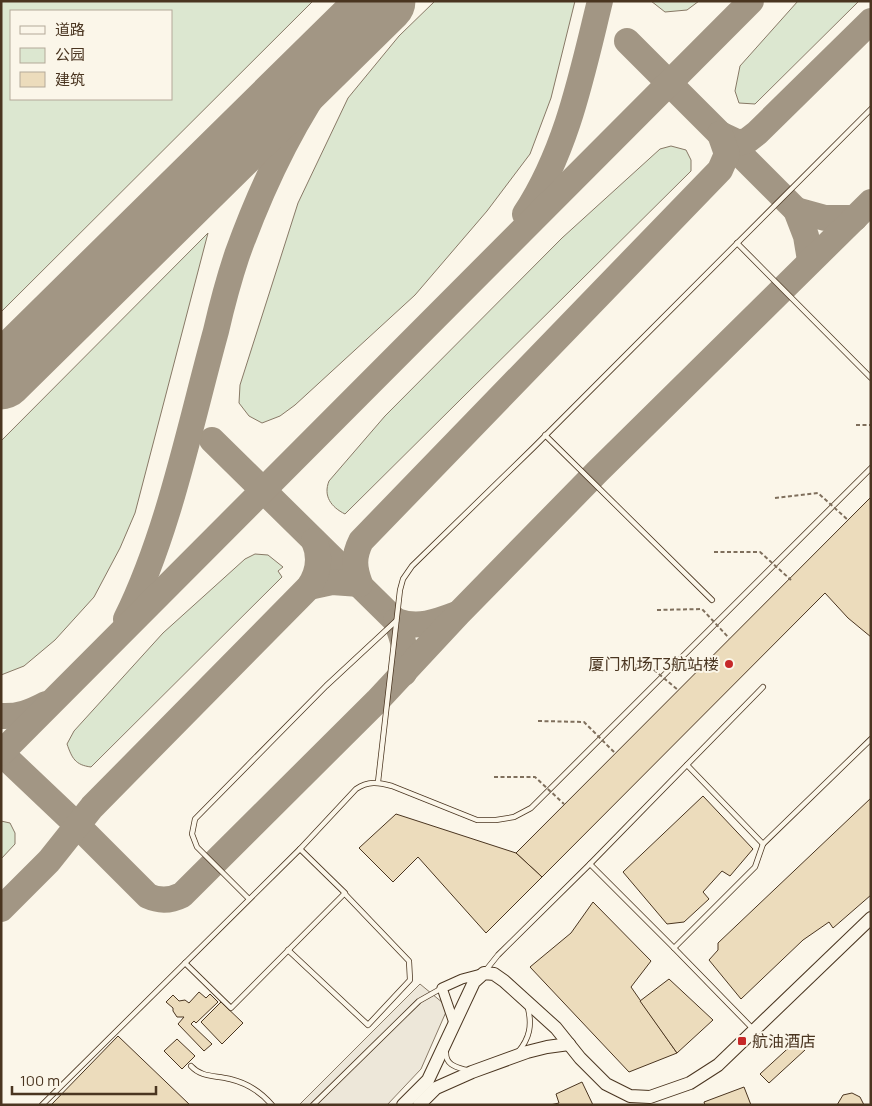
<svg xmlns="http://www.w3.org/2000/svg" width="872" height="1106" font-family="Manrope,'Noto Sans SC',sans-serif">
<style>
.green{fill:#dce7d0;stroke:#887966;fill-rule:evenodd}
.parking{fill:#ede7d9;stroke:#887966}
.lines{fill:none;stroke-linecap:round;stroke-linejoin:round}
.taxiway{stroke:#a29684;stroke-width:26}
.runway{stroke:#a29684;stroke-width:65}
.building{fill:#ecdcbc;stroke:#4a3520}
.lane-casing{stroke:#4a3520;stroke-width:6}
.street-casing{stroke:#4a3520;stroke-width:11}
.secondary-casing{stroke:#4a3520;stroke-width:14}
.path{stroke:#7f6f5c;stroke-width:2;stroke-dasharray:4 2.5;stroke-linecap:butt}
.lane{stroke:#fbf6e9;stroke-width:4.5}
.street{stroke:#fbf6e9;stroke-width:9}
.secondary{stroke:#fbf6e9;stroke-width:12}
.path-bridge{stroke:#7f6f5c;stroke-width:2;stroke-dasharray:4 2.5;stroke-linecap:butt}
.poi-dot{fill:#c62828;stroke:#fbf6e9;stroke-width:2}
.labels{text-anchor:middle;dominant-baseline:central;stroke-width:4;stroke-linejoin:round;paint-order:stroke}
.poi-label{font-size:16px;fill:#4a3520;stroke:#fbf6e9;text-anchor:end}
</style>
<rect width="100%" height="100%" fill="#fbf6e9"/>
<!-- green -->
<g class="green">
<path d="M1,1h312l-312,311zM171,11v88h-160v-88z"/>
<polygon points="435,1 575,1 551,98 530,154 487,211 415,295 295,405 280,416 262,423 249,416 239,403 240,385 298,203 348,98 399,36"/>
<polygon points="651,1 699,1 687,10 665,12"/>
<polygon points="798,1 859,1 755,104 739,103 735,91 740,66"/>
<path d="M671,146l15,4 5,10v11l-346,343c-14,-7 -22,-18 -16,-33l56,-65 177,-178 98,-89z"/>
<polygon points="208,233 135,513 120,548 94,597 55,640 24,666 1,675 1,441"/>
<path d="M255,554l13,1 15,12 -5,4 4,6 -191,190c-16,-2 -19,-9 -24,-23l7,-13 89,-98 82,-74z"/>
<polygon points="1,821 10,823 15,833 15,844 1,859"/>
</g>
<!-- parking -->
<polygon class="parking" points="420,984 443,1003 446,1012 421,1069 387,1105 299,1105"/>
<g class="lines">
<!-- taxiway -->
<g class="taxiway">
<polyline points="627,41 796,210"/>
<polyline points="720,134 739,143 748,140 757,133 871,21"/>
<path d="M525,214c42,-64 57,-140 75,-213"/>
<polyline points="810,260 806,236 796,210 825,218 855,218"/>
<polyline points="212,440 396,621"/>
<path d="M309,587l23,-5 28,2c-6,-16 -7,-27 1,-43l359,-371 7,-16 -7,-20"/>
<path d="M126,619c43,-87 64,-194 90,-288 6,-26 13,-52 21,-76 23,-64 56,-134 96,-189 16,-22 34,-43 52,-65"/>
<path d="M404,673c4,-19 -1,-34 -8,-52 22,8 40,1 61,-7"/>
<path d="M1,716c17,1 30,-4 45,-12"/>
<path d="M1,753l77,73 70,70c11,5 22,5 34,-1l195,-194 82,-88 138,-141 274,-270"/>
<polyline points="1,753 751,1"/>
<path d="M1,909l48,-48 43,-54 217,-220c10,-15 12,-30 5,-46"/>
</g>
<!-- runway -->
<polyline class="runway" points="1,377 383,1"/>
</g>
<!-- building -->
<g class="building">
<polygon points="871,497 871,637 848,618 825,593 542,877 516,853"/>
<polygon points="703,796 753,849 730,876 722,871 703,892 709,899 684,922 667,924 623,872"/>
<polygon points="871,798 871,895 833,928 829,922 803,940 741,999 709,960 718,950 718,943"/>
<polygon points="396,814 516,853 542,877 486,933 418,857 393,882 359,848"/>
<polygon points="593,902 651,961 631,987 677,1053 629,1072 530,967 571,933"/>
<polygon points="669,979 713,1020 677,1053 640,1001"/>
<polygon points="199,992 206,998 210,994 218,1002 196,1023 194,1021 191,1024 212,1044 204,1051 178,1024 184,1017 177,1017 173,1011 173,1008 166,1002 173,995 179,1001 185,1000 189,1003"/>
<polygon points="221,1002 243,1023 222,1044 201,1022"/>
<polygon points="118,1036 190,1105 51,1105"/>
<polygon points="177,1039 195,1056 182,1069 164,1051"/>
<polygon points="796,1041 805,1050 769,1083 760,1074"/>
<polygon points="582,1082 593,1105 550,1105 559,1103 556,1094"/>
<polygon points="744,1087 751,1105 705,1105 704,1102"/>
<polygon points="852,1093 860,1097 864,1105 837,1105 843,1095"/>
</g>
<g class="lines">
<defs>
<g id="lane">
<polyline points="737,243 871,378"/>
<polyline points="545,435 712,600"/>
<polyline points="687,765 763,844 871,739"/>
<polyline points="378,782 400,590 403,579 412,566 534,447 871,109"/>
<polyline points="590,864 674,948 755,867 763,844"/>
<polyline points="249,899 197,847 192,834 195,819 326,686 396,621"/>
<polyline points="674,948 753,1029"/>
<polyline points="288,950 368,1025 410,980 409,961 344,893"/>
<polyline points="185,963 231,1008 345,893 300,849"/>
<polyline points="486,970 498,955 590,864 763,687"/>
<path d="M518,1052c12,-14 14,-27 10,-44"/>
<path d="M446,1053c0,12 10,14 20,17"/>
<path d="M191,1066c11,12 24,9 39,13 17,4 31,13 42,26"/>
<path d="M42,1105l258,-256 56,-60c12,-8 22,-7 36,-3l85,34h19l18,-3 17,-9 340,-340"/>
<polyline points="313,1105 419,1001 442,988"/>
</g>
<polyline id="street" points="454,1023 442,988 462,979 481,974"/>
<g id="secondary">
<polyline points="403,1105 428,1080 474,982 484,973 494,974 504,981 556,1028 580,1058 606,1084 630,1096 650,1097 690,1083 718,1065 871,918"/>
<polyline points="419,1105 436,1088 472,1072 527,1052 547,1047 569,1044"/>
</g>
</defs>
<!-- lane casing -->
<use href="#lane" class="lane-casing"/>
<!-- street casing -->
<use href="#street" class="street-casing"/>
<!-- secondary casing -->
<use href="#secondary" class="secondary-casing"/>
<!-- path -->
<polyline class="path" points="856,425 871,425"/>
<!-- lane -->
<use href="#lane" class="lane"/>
<!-- street -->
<use href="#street" class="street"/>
<!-- secondary -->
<use href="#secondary" class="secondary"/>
<!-- path-bridge -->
<g class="path-bridge">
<polyline points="775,498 818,493 848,520"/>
<polyline points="714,552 760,552 791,580"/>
<polyline points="657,610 702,609 729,638"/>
<polyline points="617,666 647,664 678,690"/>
<polyline points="538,721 584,722 615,753"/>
<polyline points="494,777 535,777 564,804"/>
</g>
</g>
<!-- markers -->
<g class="poi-dot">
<circle cx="729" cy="664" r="5"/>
<rect x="737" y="1036" width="10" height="10" rx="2.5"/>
</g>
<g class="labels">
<!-- poi labels -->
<g class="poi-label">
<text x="719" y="664">厦门机场T3航站楼</text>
<text x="752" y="1041" text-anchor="start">航油酒店</text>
</g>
</g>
<!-- border -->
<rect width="872" height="1106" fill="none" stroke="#4a3520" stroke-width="5"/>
<!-- legend -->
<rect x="10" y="10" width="162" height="90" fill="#fbf6e9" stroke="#b4a999"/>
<rect x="20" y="26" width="25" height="8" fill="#fbf6e9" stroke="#b4a999"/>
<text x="55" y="35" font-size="15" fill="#4a3520">道路</text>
<rect x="20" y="48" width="25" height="15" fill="#dce7d0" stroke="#b4a999"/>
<text x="55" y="60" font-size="15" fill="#4a3520">公园</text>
<rect x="20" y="72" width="25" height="15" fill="#ecdcbc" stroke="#b4a999"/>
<text x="55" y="85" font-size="15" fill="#4a3520">建筑</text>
<!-- scale -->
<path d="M12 1086v8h144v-8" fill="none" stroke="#4a3520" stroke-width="2.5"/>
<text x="20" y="1086" font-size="15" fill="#4a3520" stroke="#fbf6e9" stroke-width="4" paint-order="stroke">100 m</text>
</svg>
